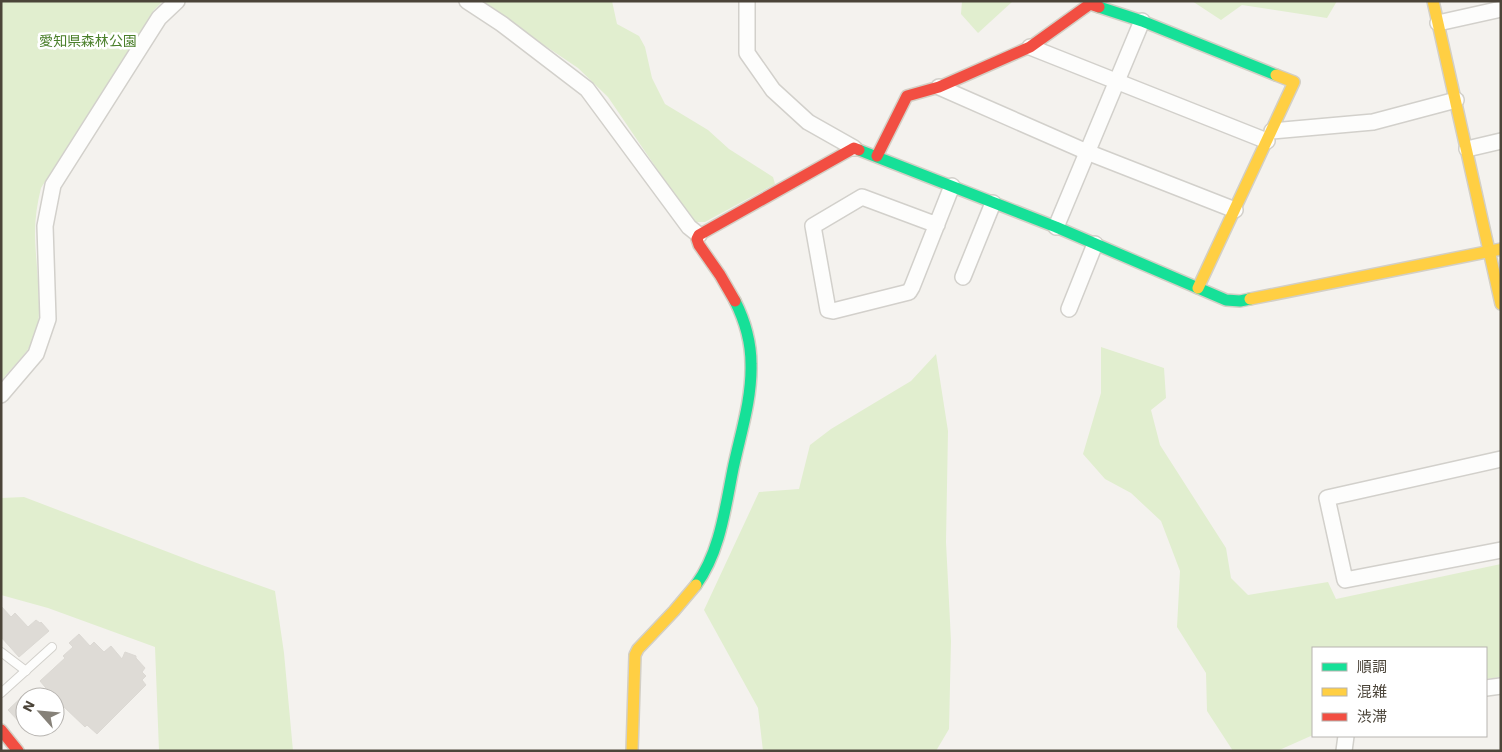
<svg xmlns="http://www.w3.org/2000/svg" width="1502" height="752" font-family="'Work Sans','Noto Sans JP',sans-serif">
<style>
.green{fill:#e1eecf}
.building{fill:#dedbd6;stroke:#dcd9d4}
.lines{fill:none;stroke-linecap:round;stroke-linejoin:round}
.lane-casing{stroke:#d2d0cb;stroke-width:10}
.street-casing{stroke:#d2d0cb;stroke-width:18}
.fast-casing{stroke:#d3cfc5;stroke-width:14}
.slow-casing{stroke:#d3cfc5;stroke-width:14}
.jam-casing{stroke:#d3cfc5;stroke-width:14}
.lane{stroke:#fdfdfc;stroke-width:8}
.street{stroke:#fdfdfc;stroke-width:15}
.fast{stroke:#16e098;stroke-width:11}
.slow{stroke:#ffcf43;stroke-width:11}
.jam{stroke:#f24e42;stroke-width:11}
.labels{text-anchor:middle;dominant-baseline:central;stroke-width:5;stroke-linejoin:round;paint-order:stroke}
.park-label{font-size:14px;fill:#4a7f2a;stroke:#fff}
</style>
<rect width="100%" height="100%" fill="#f4f2ee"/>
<!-- green -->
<g class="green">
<path d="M1,1h162l-9,9 -113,178c-4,16 -6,30 -6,46 0,24 9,85 0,104 -8,16 -23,29 -34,43z"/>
<polygon points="479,1 612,1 617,24 639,36 645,47 652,78 665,104 708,130 729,149 773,177 775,184 705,222 693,222 608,97 578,68"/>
<polygon points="962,1 1013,1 978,33 961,14"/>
<polygon points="1192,1 1337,1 1327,18 1242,5 1221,20"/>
<polygon points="1101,347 1164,368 1166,398 1151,410 1160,445 1226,548 1231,578 1248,595 1328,582 1336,599 1501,564 1501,677 1486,679 1486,648 1313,648 1313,735 1277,751 1233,751 1207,711 1206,673 1177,627 1180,571 1161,521 1131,493 1105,479 1083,454 1101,393"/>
<polygon points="936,354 948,431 946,542 951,641 949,729 936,751 763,751 758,708 704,610 759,492 799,489 810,445 831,429 911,381"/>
<polygon points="24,497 202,565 275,591 284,653 293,751 159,751 155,647 48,608 1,595 1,498"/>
</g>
<!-- building -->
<g class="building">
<polygon points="1,606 11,617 15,613 28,627 36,620 40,623 41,622 49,631 19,657 1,637"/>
<polygon points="79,634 90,646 94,642 104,652 111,646 122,659 125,652 136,656 136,658 145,668 142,672 146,676 142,680 146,685 97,734 87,725 85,727 63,706 62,707 40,681 65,658 63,656 73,647 69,643"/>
<polygon points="25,694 25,728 8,710"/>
</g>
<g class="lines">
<defs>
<g id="lane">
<polyline points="1,652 26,671"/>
<polyline points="1,693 52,647"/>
</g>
<g id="street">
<polyline points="467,1 502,24 587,89 689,227 699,235"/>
<polyline points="747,1 747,53 773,90 808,122 854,148"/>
<polyline points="1438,23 1501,9"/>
<polyline points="1030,47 1267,141"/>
<polyline points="939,87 1087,152 1235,210"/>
<polyline points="1272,131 1373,122 1456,100"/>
<polyline points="1467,149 1501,141"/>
<polyline points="937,225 862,197 813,226 828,310 833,311 909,292 912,287 952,186"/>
<polyline points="1056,227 1142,21"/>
<polyline points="963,277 993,203"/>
<polyline points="1069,309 1095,244"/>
<polyline points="1,395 36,354 48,319 45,226 53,185 159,18 177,1"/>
<polyline points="1501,459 1327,498 1345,580 1501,550"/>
<polyline points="1486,688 1501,686"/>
<polyline points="1344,751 1346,736"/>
</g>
<g id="fast">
<polyline points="1099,7 1142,21 1276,75"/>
<polyline points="859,150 1056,227 1226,300 1240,301 1250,299"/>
<path d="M696,585c24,-33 29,-76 37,-116 7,-34 19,-69 18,-105 0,-23 -6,-43 -16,-63"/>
</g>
<g id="slow">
<polyline points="1433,1 1501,304"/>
<polyline points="1198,288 1294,82 1276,75"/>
<polyline points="1250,299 1501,249"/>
<polyline points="632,751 635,655 638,649 674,611 696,585"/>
</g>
<g id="jam">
<polyline points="877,156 907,96 939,87 1030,47 1090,4 1099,7"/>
<polyline points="735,301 720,275 699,245 697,239 699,235 854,148 859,150"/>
<polyline points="1,730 18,751"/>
</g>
</defs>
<!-- lane casing -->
<use href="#lane" class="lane-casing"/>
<!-- street casing -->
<use href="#street" class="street-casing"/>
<!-- fast casing -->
<use href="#fast" class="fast-casing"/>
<!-- slow casing -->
<use href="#slow" class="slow-casing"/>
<!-- jam casing -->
<use href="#jam" class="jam-casing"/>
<!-- lane -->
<use href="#lane" class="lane"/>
<!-- street -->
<use href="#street" class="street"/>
<!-- fast -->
<use href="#fast" class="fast"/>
<!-- slow -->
<use href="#slow" class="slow"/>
<!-- jam -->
<use href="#jam" class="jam"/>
</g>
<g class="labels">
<!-- park labels -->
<g class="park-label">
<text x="88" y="41">愛知県森林公園</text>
</g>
</g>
<!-- border -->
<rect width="1502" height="752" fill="none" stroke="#4b4439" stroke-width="5"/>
<!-- legend -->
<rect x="1312" y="647" width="175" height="90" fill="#ffffff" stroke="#b7b4b0"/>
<rect x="1322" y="663" width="25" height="8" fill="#16e098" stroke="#b7b4b0"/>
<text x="1357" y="672" font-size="15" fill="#4b4439">順調</text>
<rect x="1322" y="688" width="25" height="8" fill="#ffcf43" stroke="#b7b4b0"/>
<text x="1357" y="697" font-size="15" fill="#4b4439">混雑</text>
<rect x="1322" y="713" width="25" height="8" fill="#f24e42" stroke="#b7b4b0"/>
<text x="1357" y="722" font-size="15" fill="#4b4439">渋滞</text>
<!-- north arrow -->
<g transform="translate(40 712) rotate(297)"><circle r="24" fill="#ffffff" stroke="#b7b4b0"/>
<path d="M0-4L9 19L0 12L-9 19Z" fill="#868178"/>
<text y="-8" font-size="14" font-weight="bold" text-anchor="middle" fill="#4b4439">N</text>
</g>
</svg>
